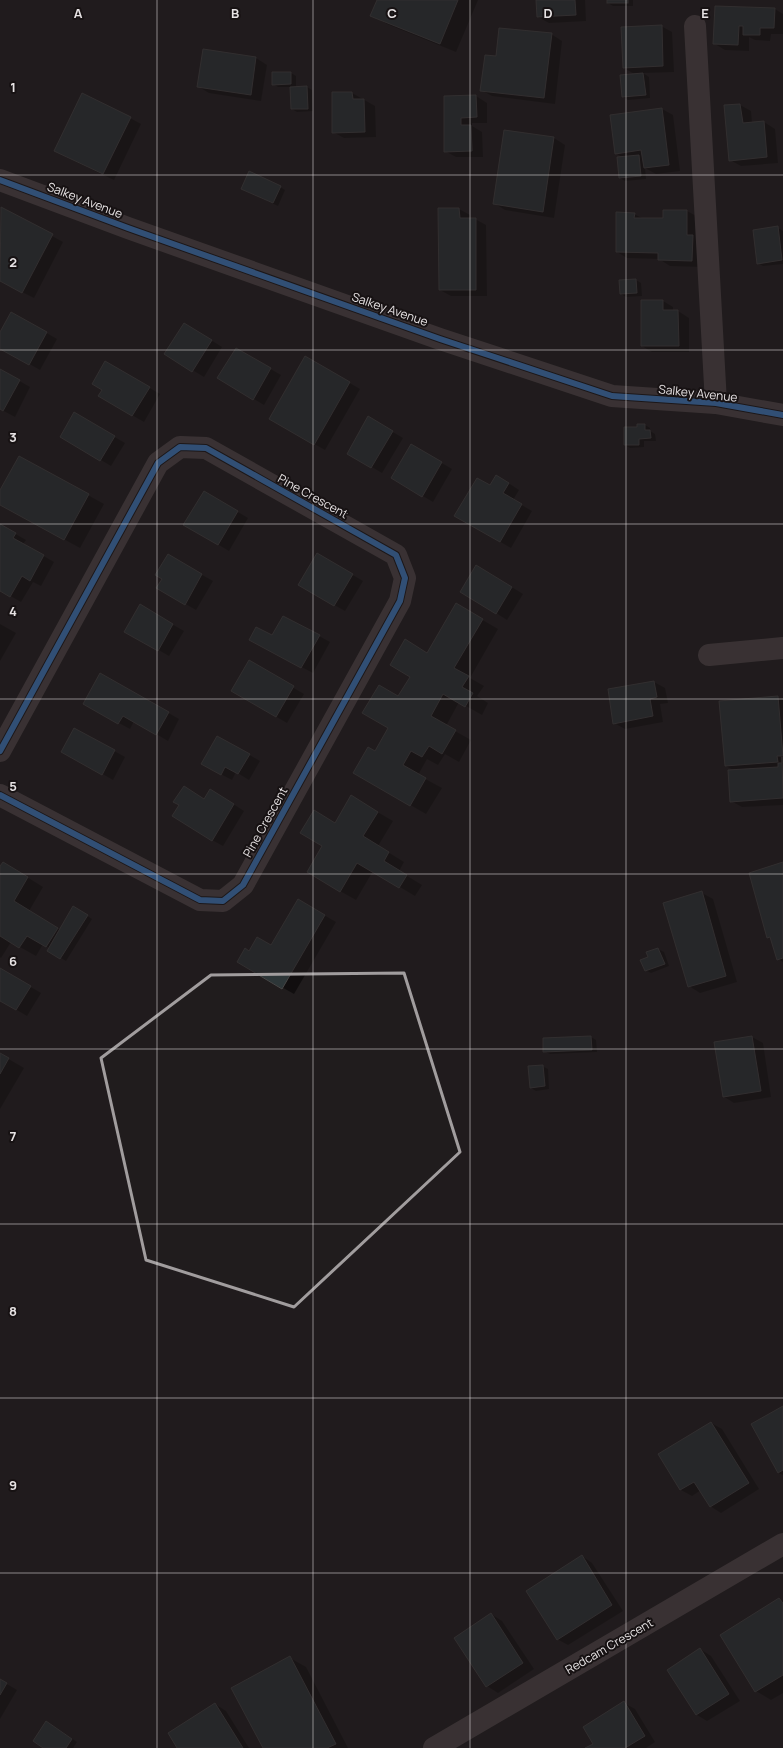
<svg xmlns="http://www.w3.org/2000/svg" width="783" height="1748" font-family="Manrope,sans-serif">
<style>
.shadow{fill:#0007}
.building{fill:#2d3638;stroke:#464545}
.lines{fill:none;stroke-linecap:round;stroke-linejoin:round}
.minor{stroke:#574d4f;stroke-width:22}
.cycleway-casing{stroke:#171213;stroke-width:8}
.cycleway{stroke:#468fdf;stroke-width:6}
.marked{fill:none;stroke:#a19d9e;stroke-width:3;stroke-linejoin:round}
.grid{fill:none;stroke:#e7e3e4;stroke-width:1;stroke-opacity:0.55}
.labels{text-anchor:middle;dominant-baseline:central;stroke-width:4;stroke-linejoin:round;paint-order:stroke}
.street-label{font-size:12px;fill:#e7e3e4;stroke:#171213}
.grid-label{font-size:13px;text-anchor:middle;font-weight:bold;fill:#e7e3e4;stroke:#171213;stroke-width:4;stroke-linejoin:round;paint-order:stroke}
</style>
<rect width="100%" height="100%" fill="#201c1d"/>
<!-- shadow -->
<g class="shadow">
<polygon points="378,0 478,0 456,52 387,24 372,15"/>
<polygon points="537,0 585,0 586,21 549,23 538,17"/>
<polygon points="608,0 633,0 633,6 613,6 608,3"/>
<polygon points="716,7 775,9 783,14 783,34 771,34 770,41 755,40 749,37 749,51 725,50 715,44"/>
<polygon points="661,26 672,32 674,72 643,73 649,77 650,98 628,100 623,97 636,75 624,68"/>
<polygon points="551,34 562,41 555,104 492,96 481,90 496,57"/>
<polygon points="204,50 256,58 267,65 261,101 209,93 199,87"/>
<polygon points="291,73 296,76 296,88 307,87 312,90 313,111 297,112 292,109 291,87 278,87 273,84"/>
<polygon points="333,93 352,93 375,106 376,137 344,138 333,132"/>
<polygon points="476,96 487,103 487,123 472,123 472,126 482,132 483,157 456,157 445,151 445,97"/>
<polygon points="740,105 751,111 752,123 764,122 775,129 778,163 741,166 730,160 725,106"/>
<polygon points="662,109 673,115 680,171 656,174 645,168 646,179 625,181 620,178 623,158 616,153"/>
<polygon points="130,118 141,124 114,180 66,157"/>
<polygon points="505,131 554,138 565,145 554,218 505,210 494,203"/>
<polygon points="280,187 285,190 278,206 247,191"/>
<polygon points="1,208 63,242 34,298 0,281"/>
<polygon points="439,209 459,209 470,215 470,219 475,219 486,225 487,296 451,296 440,290"/>
<polygon points="687,211 698,217 703,267 670,266 659,259 627,258 617,252 634,214 644,219 664,219"/>
<polygon points="778,228 783,231 783,264 763,266 758,263"/>
<polygon points="636,280 641,283 642,296 626,297 621,294"/>
<polygon points="663,301 673,307 673,311 678,311 689,318 689,352 652,352 642,346"/>
<polygon points="12,313 57,339 40,370 0,347 0,334"/>
<polygon points="195,330 222,347 204,377 166,354"/>
<polygon points="236,349 281,375 264,405 219,378"/>
<polygon points="305,357 360,389 325,450 270,419"/>
<polygon points="105,362 160,394 144,422 99,396 103,390"/>
<polygon points="0,370 30,387 15,417 0,409"/>
<polygon points="75,414 125,443 111,466 61,436"/>
<polygon points="369,418 403,438 382,473 348,453"/>
<polygon points="645,425 650,428 650,431 655,434 656,441 644,441 644,447 630,448 625,445 638,428"/>
<polygon points="411,445 452,469 433,502 392,478"/>
<polygon points="19,457 104,504 80,548 0,504 0,492"/>
<polygon points="507,482 519,490 513,500 532,511 511,548 456,516 491,487"/>
<polygon points="204,492 248,518 229,551 185,525"/>
<polygon points="0,525 26,540 23,544 54,562 41,586 33,582 21,602 0,590"/>
<polygon points="317,554 363,581 345,611 299,585"/>
<polygon points="168,556 213,581 196,610 158,588 163,579"/>
<polygon points="487,572 523,594 507,620 496,613"/>
<polygon points="457,605 498,629 470,678 484,686 477,696 488,703 482,715 459,702 446,726 471,740 459,762 445,754 438,765 427,759 418,775 442,788 426,814 355,773 375,752 390,728 399,697 428,654"/>
<polygon points="140,606 184,631 169,656 126,631"/>
<polygon points="0,624 16,633 0,661"/>
<polygon points="319,636 330,642 313,673 261,646 273,637"/>
<polygon points="249,662 304,694 287,723 232,691"/>
<polygon points="101,674 179,719 168,741 134,721 130,729 84,704"/>
<polygon points="654,682 665,688 668,703 660,704 663,722 625,729 614,723 609,690"/>
<polygon points="778,697 783,700 783,805 742,807 731,801 735,771 726,766"/>
<polygon points="75,729 125,757 113,780 63,751"/>
<polygon points="218,737 260,761 249,780 236,772 232,780 213,770"/>
<polygon points="221,796 244,811 223,846 212,840 205,800"/>
<polygon points="367,806 393,821 378,846 404,862 399,871 422,885 415,896 373,871 356,900 340,891 324,846 335,824"/>
<polygon points="783,863 783,962 778,959 771,939 768,937"/>
<polygon points="0,868 19,872 43,887 29,911 60,930 74,907 92,919 66,961 48,950 49,948 43,944 36,956 11,942 1,958 0,957"/>
<polygon points="702,893 713,899 737,982 700,993 689,986"/>
<polygon points="298,900 336,922 294,994 238,962 249,952 271,946"/>
<polygon points="658,949 664,952 669,966 651,973 645,970 649,958"/>
<polygon points="0,969 41,993 27,1016 0,1000"/>
<polygon points="591,1037 596,1040 597,1052 550,1054 544,1051"/>
<polygon points="752,1037 763,1043 771,1097 734,1103 723,1096"/>
<polygon points="0,1054 24,1068 0,1109"/>
<polygon points="542,1066 548,1069 549,1089 536,1091 531,1088"/>
<polygon points="783,1408 783,1475 778,1473"/>
<polygon points="711,1423 722,1429 759,1489 721,1513 710,1506 701,1490 692,1496 681,1490 660,1455"/>
<polygon points="582,1556 592,1563 623,1611 568,1645 557,1639"/>
<polygon points="779,1599 783,1601 783,1693 771,1700 756,1691"/>
<polygon points="491,1614 502,1621 534,1669 498,1693 487,1686"/>
<polygon points="700,1649 711,1656 740,1701 707,1721 697,1715 669,1670"/>
<polygon points="290,1658 306,1667 348,1748 264,1748"/>
<polygon points="0,1680 17,1690 0,1719"/>
<polygon points="624,1703 635,1709 655,1742 646,1748 587,1748 594,1744"/>
<polygon points="215,1704 226,1711 249,1748 179,1748"/>
<polygon points="52,1725 77,1742 73,1748 44,1748"/>
</g>
<!-- building -->
<g class="building">
<polygon points="377,0 458,0 440,44 370,16"/>
<polygon points="536,0 575,0 576,15 537,17"/>
<rect x="607" y="0" width="21" height="3"/>
<polygon points="715,6 775,8 774,28 760,28 760,35 743,35 743,26 739,26 738,45 713,44"/>
<polygon points="662,25 663,66 623,68 621,27"/>
<polygon points="499,28 552,33 544,98 480,91 485,55 496,56"/>
<polygon points="203,49 256,57 251,95 197,87"/>
<polygon points="272,72 291,72 291,84 272,85"/>
<polygon points="643,73 646,95 622,97 620,75"/>
<polygon points="307,86 308,109 291,109 290,87"/>
<polygon points="332,92 352,92 353,99 364,99 365,132 332,133"/>
<polygon points="82,93 131,117 103,174 54,151"/>
<polygon points="476,95 477,117 461,118 461,125 471,125 472,151 444,152 444,96"/>
<polygon points="740,104 743,123 764,121 767,157 729,161 724,105"/>
<polygon points="662,108 669,165 644,168 641,150 615,154 610,115"/>
<polygon points="504,130 554,137 543,212 493,204"/>
<polygon points="639,155 641,176 619,178 617,157"/>
<polygon points="249,171 281,186 273,203 241,189"/>
<polygon points="1,207 53,234 22,293 0,281"/>
<polygon points="438,208 459,208 460,218 476,218 476,290 439,290"/>
<polygon points="663,210 687,210 687,235 693,235 692,261 658,260 658,253 616,252 616,212 635,213 634,218 663,218"/>
<polygon points="778,226 782,260 757,264 753,230"/>
<polygon points="636,279 637,293 620,294 619,280"/>
<polygon points="641,300 663,300 663,310 678,310 679,346 641,346"/>
<polygon points="11,312 47,332 29,365 0,349 0,332"/>
<polygon points="184,323 212,340 192,372 164,354"/>
<polygon points="236,348 271,368 253,400 217,378"/>
<polygon points="305,356 350,382 314,445 269,419"/>
<polygon points="105,361 150,387 132,416 98,396 102,390 92,384"/>
<polygon points="0,369 20,380 3,411 0,409"/>
<polygon points="74,412 115,436 100,461 60,437"/>
<polygon points="368,416 393,431 371,468 347,454"/>
<polygon points="637,424 645,424 645,430 650,430 651,438 639,439 639,445 624,445 624,427 637,427"/>
<polygon points="411,444 442,462 422,497 391,478"/>
<polygon points="19,456 89,494 64,540 0,505 0,490"/>
<polygon points="496,475 509,483 503,493 522,504 500,542 454,516 477,478 490,485"/>
<polygon points="204,491 238,511 218,545 183,525"/>
<polygon points="0,524 16,533 13,538 44,555 30,581 22,576 10,597 0,591"/>
<polygon points="317,553 353,574 334,606 298,585"/>
<polygon points="168,554 202,574 185,605 156,588 162,579 155,575"/>
<polygon points="476,565 512,587 496,614 460,592"/>
<polygon points="456,603 483,619 454,668 469,676 462,687 473,693 465,707 443,694 431,716 456,730 442,754 429,746 422,757 411,751 403,765 426,778 410,806 353,773 368,747 375,751 388,728 362,713 379,685 398,696 410,677 390,665 405,639 427,653"/>
<polygon points="140,604 173,624 158,651 124,632"/>
<polygon points="283,616 320,635 301,668 249,640 256,627 272,635"/>
<polygon points="249,660 294,686 276,717 231,691"/>
<polygon points="100,673 169,712 156,735 123,716 118,724 83,704"/>
<polygon points="654,681 657,697 650,699 653,716 613,724 608,689"/>
<polygon points="778,696 783,756 777,756 778,762 725,766 719,701"/>
<polygon points="74,728 115,750 102,775 61,752"/>
<polygon points="217,736 250,754 238,774 225,767 221,775 201,764"/>
<polygon points="782,757 783,798 730,802 728,770 778,767 778,763 782,763"/>
<polygon points="184,786 204,799 210,789 234,804 212,841 172,816 179,805 173,802"/>
<polygon points="351,795 378,812 363,836 389,852 384,861 407,875 399,888 357,863 340,892 307,872 322,846 300,833 314,810 335,823"/>
<polygon points="3,862 28,877 14,901 58,928 46,947 27,936 19,948 0,936 0,866"/>
<polygon points="783,862 783,958 777,960 770,937 767,938 749,873"/>
<polygon points="702,891 726,976 688,987 663,903"/>
<polygon points="298,899 325,915 282,989 237,962 245,948 249,951 257,937 271,945"/>
<polygon points="73,906 88,915 60,959 47,951"/>
<polygon points="658,948 665,964 645,971 640,960 648,957 646,952"/>
<polygon points="0,968 31,986 16,1010 0,1001"/>
<polygon points="591,1036 592,1050 543,1052 543,1038"/>
<polygon points="752,1036 761,1091 723,1097 714,1042"/>
<polygon points="0,1053 9,1058 0,1074"/>
<polygon points="543,1065 545,1086 530,1088 528,1066"/>
<polygon points="783,1406 783,1470 778,1473 751,1424"/>
<polygon points="711,1422 749,1483 710,1507 694,1482 680,1490 658,1454"/>
<polygon points="582,1555 612,1605 557,1640 526,1591"/>
<polygon points="779,1598 783,1603 783,1675 755,1692 720,1635"/>
<polygon points="491,1613 523,1663 486,1687 454,1638"/>
<polygon points="700,1648 729,1694 696,1715 667,1670"/>
<polygon points="290,1656 336,1744 327,1748 263,1748 231,1688"/>
<polygon points="0,1679 7,1683 0,1695"/>
<polygon points="624,1701 645,1736 625,1748 585,1748 593,1744 583,1727"/>
<polygon points="215,1703 243,1748 177,1748 168,1733"/>
<polygon points="46,1721 72,1739 66,1748 43,1748 33,1741"/>
</g>
<g class="lines">
<!-- minor -->
<g class="minor">
<polyline points="695,26 716,403"/>
<polyline points="0,180 128,228 440,339 612,396 716,403 783,415"/>
<polyline points="709,655 783,648"/>
<polyline points="0,751 158,463 180,447 206,448 396,555 405,578 400,601 243,885 223,901 200,900 0,795"/>
<polyline points="434,1748 783,1544"/>
</g>
<defs>
<g id="cycleway">
<polyline points="0,180 128,228 440,339 612,396 716,403 783,415"/>
<polyline points="0,751 158,463 180,447 206,448 396,555 405,578 400,601 243,885 223,901 200,900 0,795"/>
</g>
</defs>
<!-- cycleway casing -->
<use href="#cycleway" class="cycleway-casing"/>
<!-- cycleway -->
<use href="#cycleway" class="cycleway"/>
</g>
<!-- marked area -->
<path d="M0 0H783V1748H0ZM404,973l56,179 -166,155 -148,-47 -45,-202 110,-83z" fill="#201c1d" fill-opacity=".55" fill-rule="evenodd"/>
<path class="marked" d="M404,973l56,179 -166,155 -148,-47 -45,-202 110,-83z"/>
<!-- grid -->
<path class="grid" d="M157,0v1748M313,0v1748M470,0v1748M626,0v1748M0,175h783M0,350h783M0,524h783M0,699h783M0,874h783M0,1049h783M0,1224h783M0,1398h783M0,1573h783"/>
<g class="labels">
<!-- street labels -->
<g class="street-label">
<text transform="translate(85 200) rotate(21)">Salkey Avenue</text>
<text transform="translate(390 309) rotate(19)">Salkey Avenue</text>
<text transform="translate(698 393) rotate(6)">Salkey Avenue</text>
<text transform="translate(313 496) rotate(29)">Pine Crescent</text>
<text transform="translate(265 822) rotate(-61)">Pine Crescent</text>
<text transform="translate(609 1646) rotate(-30)">Redcam Crescent</text>
</g>
</g>
<g class="grid-label">
<text x="78" y="18">A</text>
<text x="235" y="18">B</text>
<text x="392" y="18">C</text>
<text x="548" y="18">D</text>
<text x="705" y="18">E</text>
<text x="13" y="92">1</text>
<text x="13" y="267">2</text>
<text x="13" y="442">3</text>
<text x="13" y="616">4</text>
<text x="13" y="791">5</text>
<text x="13" y="966">6</text>
<text x="13" y="1141">7</text>
<text x="13" y="1316">8</text>
<text x="13" y="1490">9</text>
</g>
</svg>
